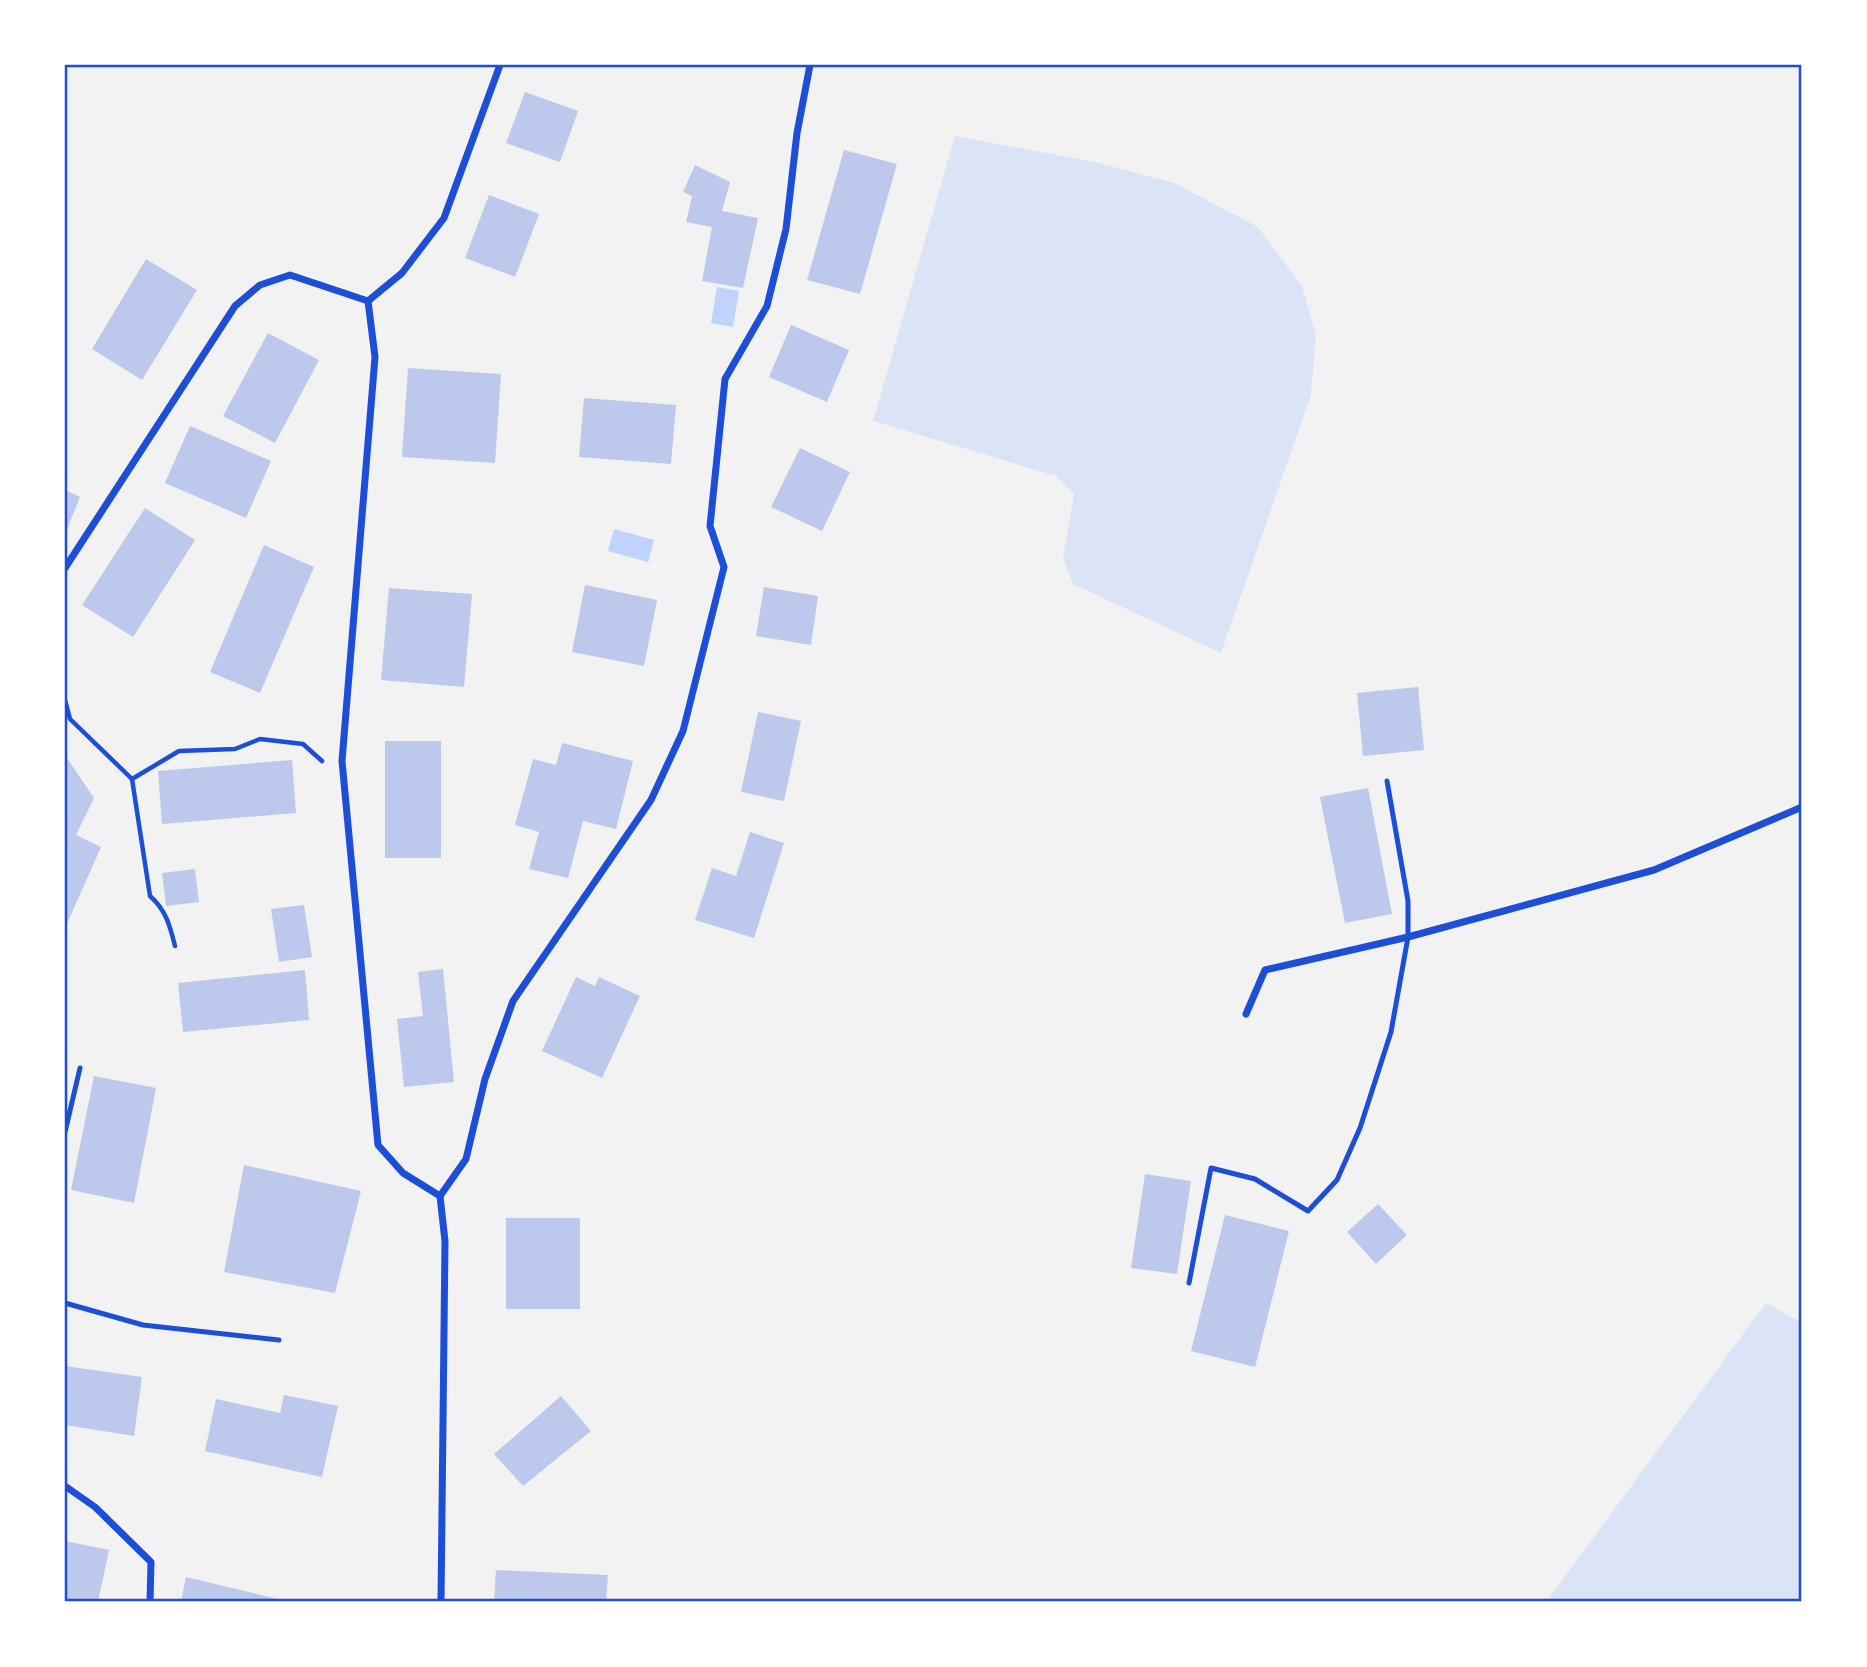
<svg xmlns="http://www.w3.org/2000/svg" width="1867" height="1667" font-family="Manrope,sans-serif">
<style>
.green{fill:#dbe4f7}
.water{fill:#bfd3fe}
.building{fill:#bdc9ec}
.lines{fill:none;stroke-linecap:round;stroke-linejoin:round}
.path{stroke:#1d4ed8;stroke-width:4.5}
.service{stroke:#1d4ed8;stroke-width:5}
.minor{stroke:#1d4ed8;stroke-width:7}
.neatline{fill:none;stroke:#1d4ed8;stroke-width:2.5}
</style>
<rect width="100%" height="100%" fill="#f2f2f2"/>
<!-- green -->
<g class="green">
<polygon points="955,136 1095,162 1174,183 1258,227 1302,286 1316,335 1311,395 1221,653 1073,584 1063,558 1074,494 1056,476 873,421"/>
<polygon points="1766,1303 1802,1323 1802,1602 1546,1602"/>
</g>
<!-- water -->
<g class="water">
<polygon points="717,287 739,291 733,327 711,323"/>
<polygon points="614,529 654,540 648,562 608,551"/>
</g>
<!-- building -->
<g class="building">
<polygon points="525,92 578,111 560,162 506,143"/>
<polygon points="844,150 897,164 860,294 807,280"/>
<polygon points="695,165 730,182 722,211 758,218 743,288 702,281 712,227 686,222 692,196 683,192"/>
<polygon points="489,195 539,214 515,277 465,258"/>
<polygon points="146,259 197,290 142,380 92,349"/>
<polygon points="791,325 849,350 827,402 769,377"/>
<polygon points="268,333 319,360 275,443 223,416"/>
<polygon points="408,368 501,374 495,463 402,457"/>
<polygon points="584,398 676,405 671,464 579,457"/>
<polygon points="190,426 271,461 246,518 165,483"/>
<polygon points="800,448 850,472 822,531 771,507"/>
<polygon points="65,490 80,497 65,534"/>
<polygon points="145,508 195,540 133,637 82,605"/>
<polygon points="264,545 314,567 260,693 210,672"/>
<polygon points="585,585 657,600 644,666 572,652"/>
<polygon points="764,587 818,596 811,645 756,636"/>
<polygon points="389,588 472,594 464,687 381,680"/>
<polygon points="1418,687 1424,750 1363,756 1357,693"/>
<polygon points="758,712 801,721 784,801 741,792"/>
<rect x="385" y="741" width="56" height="117"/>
<polygon points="562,743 633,761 616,829 583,821 568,878 529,869 539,832 515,825 533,759 556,765"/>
<polygon points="65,755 94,798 76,835 101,847 65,928"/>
<polygon points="292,760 296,813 162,824 158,771"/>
<polygon points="1368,788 1392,914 1345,923 1320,797"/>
<polygon points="750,832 784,843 754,938 695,920 712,868 736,876"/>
<polygon points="195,869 199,902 166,906 162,873"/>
<polygon points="304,905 312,957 279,962 271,909"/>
<polygon points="443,969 454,1082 404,1087 397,1019 423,1016 418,972"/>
<polygon points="305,970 309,1020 183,1032 178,983"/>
<polygon points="576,977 595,986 599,977 640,996 602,1078 542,1051"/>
<polygon points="94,1076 156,1088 134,1203 71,1190"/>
<polygon points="244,1165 361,1191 335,1293 224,1272"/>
<polygon points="1145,1174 1191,1181 1177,1274 1131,1268"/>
<polygon points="1378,1204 1407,1235 1376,1264 1347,1232"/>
<polygon points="1225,1215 1289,1231 1255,1367 1191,1351"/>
<rect x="506" y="1218" width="74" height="91"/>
<polygon points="65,1366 142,1377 134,1436 65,1425"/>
<polygon points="284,1395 338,1406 322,1477 205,1451 216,1399 280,1413"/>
<polygon points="561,1396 591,1431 523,1486 494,1454"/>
<polygon points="65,1541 109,1550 98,1602 65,1602"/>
<polygon points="496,1570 608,1575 606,1602 494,1602"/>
<polygon points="186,1577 286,1601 286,1602 181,1602"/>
</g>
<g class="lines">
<!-- path -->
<g class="path">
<path d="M65,700l5,19 62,60 18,117c16,14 20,30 25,50"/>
<polyline points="132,779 179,751 235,749 260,739 303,744 322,761"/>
</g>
<!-- service -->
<g class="service">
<polyline points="65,1132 80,1068"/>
<polyline points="1189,1283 1211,1168 1255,1179 1308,1211 1337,1180 1360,1128 1391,1032 1408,937 1408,901 1387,781"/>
<polyline points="65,1303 143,1325 279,1340"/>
</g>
<!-- minor -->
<g class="minor">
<polyline points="368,301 375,357 342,761 378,1145 403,1173 440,1196"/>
<polyline points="368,301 402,273 444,218 500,65"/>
<polyline points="65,568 235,306 260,285 290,275 368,301"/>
<polyline points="1246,1014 1265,970 1408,937 1654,870 1802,807"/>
<polyline points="440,1196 466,1159 485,1079 513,1001 651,800 683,731 724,567 710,526 725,379 767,306 786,229 797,133 810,65"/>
<polyline points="440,1196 445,1241 441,1602"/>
<polyline points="65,1486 95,1507 151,1562 150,1602"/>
</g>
</g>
<!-- border -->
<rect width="1867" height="1667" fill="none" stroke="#ffffff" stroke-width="133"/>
<rect x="66" y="66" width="1734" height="1534" class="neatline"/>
</svg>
